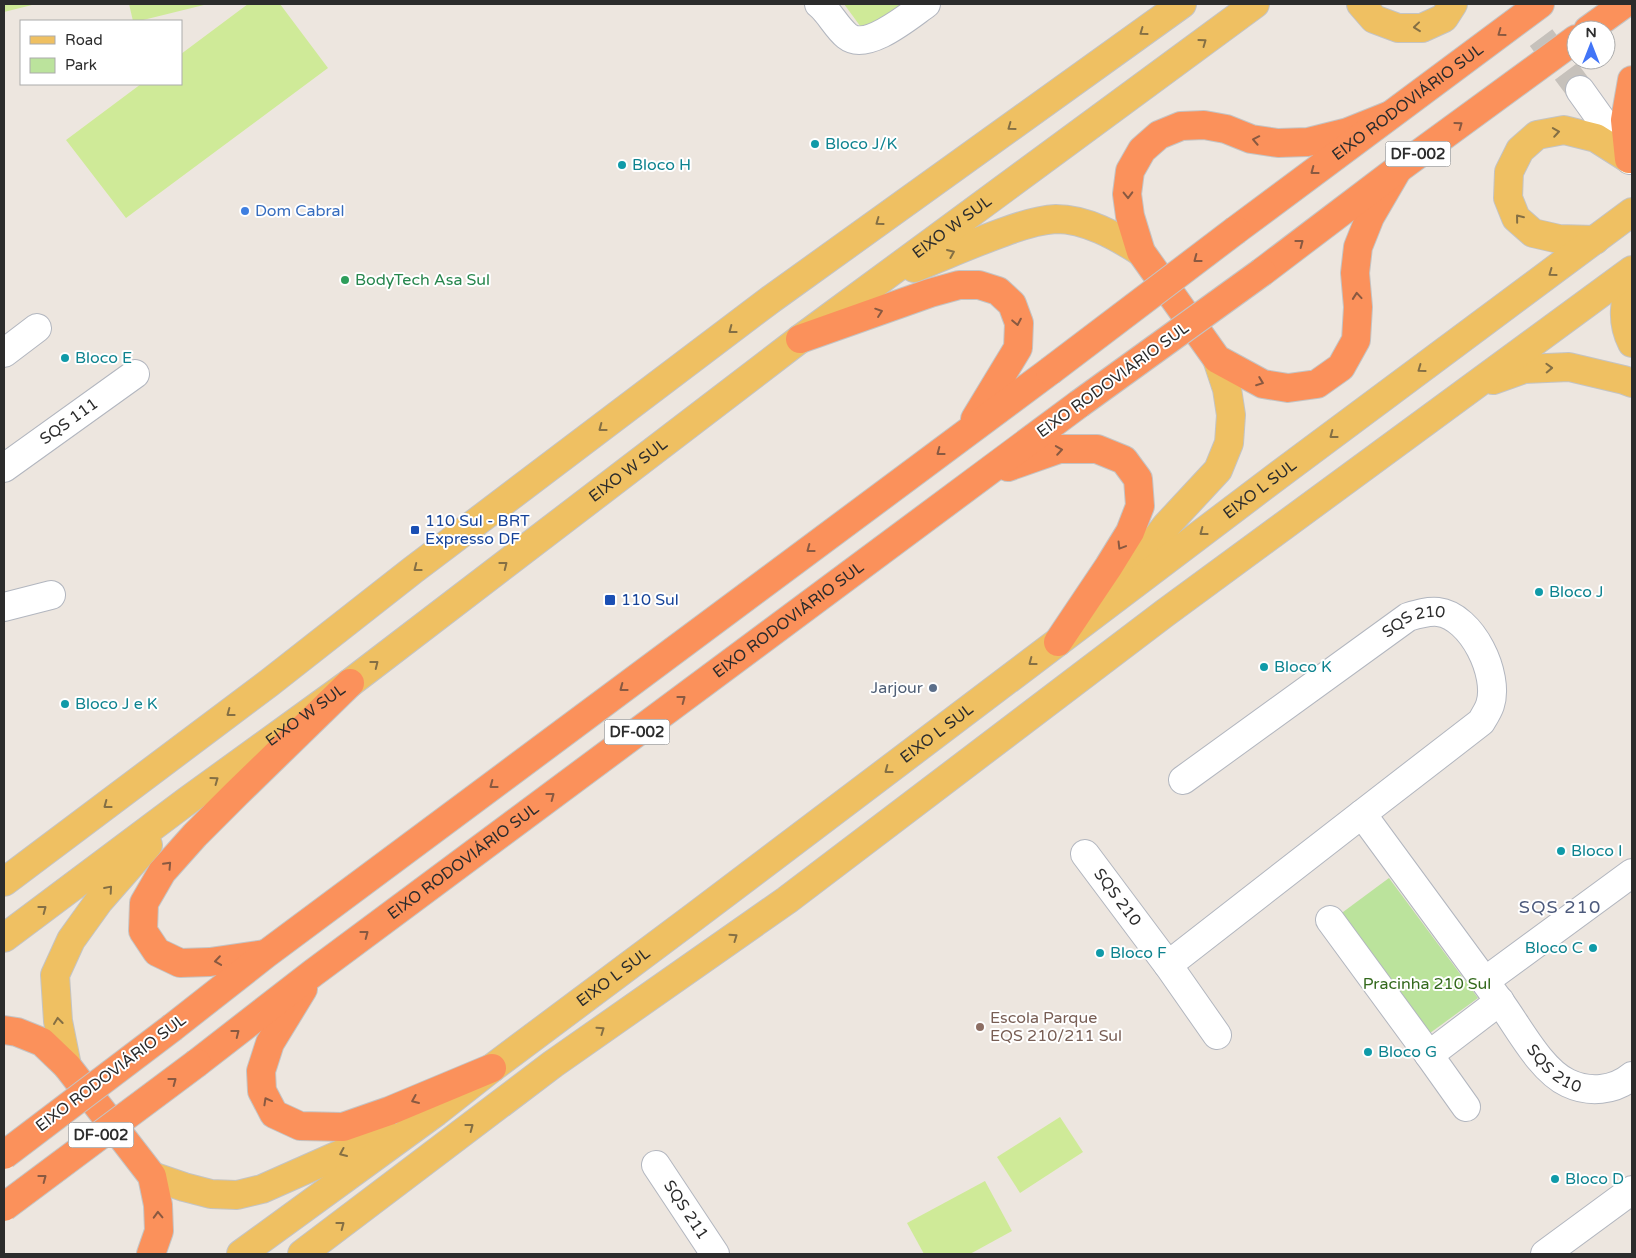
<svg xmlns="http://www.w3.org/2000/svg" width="1636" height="1258" font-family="'Varela Round',sans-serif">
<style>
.green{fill:#bbe39c}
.pitch{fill:#cfea98}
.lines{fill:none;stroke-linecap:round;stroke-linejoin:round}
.minor-tunnel{stroke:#c6c1bb;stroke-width:28;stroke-dasharray:28 14;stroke-linecap:butt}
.minor-casing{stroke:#b2b6bf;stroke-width:30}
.major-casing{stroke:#c4c4c4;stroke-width:30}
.highway-casing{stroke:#c4c4c4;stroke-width:30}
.minor{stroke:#fff;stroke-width:28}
.major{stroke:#efc062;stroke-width:28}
.highway{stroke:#fb915b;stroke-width:28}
.highway-bridge-casing{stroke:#c4c4c4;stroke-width:30;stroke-linecap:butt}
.highway-bridge{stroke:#fb915b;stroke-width:28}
.oneway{stroke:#846f44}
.oneway2{stroke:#895941}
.culture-dot{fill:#0f9aa8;stroke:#fff;stroke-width:2}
.shop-dot{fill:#3f7fe0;stroke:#fff;stroke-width:2}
.leisure-dot{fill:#2e9e5b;stroke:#fff;stroke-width:2}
.transit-dot{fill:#1a4fb4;stroke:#fff;stroke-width:2}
.service-dot{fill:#5c6f8a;stroke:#fff;stroke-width:2}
.education-dot{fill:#8d6e63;stroke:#fff;stroke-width:2}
.labels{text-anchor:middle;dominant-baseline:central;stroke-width:4;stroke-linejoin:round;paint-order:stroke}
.shield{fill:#fff;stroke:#6b6b6b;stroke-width:1}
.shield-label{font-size:15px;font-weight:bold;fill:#2c2c2c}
.street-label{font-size:16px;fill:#2c2c2c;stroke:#fff}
.culture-label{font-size:16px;fill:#0d838f;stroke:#fff;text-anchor:start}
.shop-label{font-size:16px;fill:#366cbe;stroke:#fff;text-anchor:start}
.leisure-label{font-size:16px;fill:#27864d;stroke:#fff;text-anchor:start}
.transit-label{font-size:16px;fill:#164399;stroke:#fff;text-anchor:start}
.service-label{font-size:16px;fill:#4e5e75;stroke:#fff;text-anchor:end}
.park-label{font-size:16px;fill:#33691c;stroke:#fff}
.education-label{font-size:16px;fill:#785e54;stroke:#fff;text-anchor:start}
.neighbourhood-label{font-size:18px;letter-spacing:1px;fill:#4d5a7c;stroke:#fff}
</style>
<rect width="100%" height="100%" fill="#ede6df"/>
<!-- green -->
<polygon class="green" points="1389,878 1478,998 1426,1036 1339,915"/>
<!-- pitch -->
<g class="pitch">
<polygon points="4,4 36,4 4,12"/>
<polygon points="129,4 208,4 139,21 133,21"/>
<polygon points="248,4 280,4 328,68 126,218 66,140 141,84 181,84 181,54"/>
<polygon points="844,4 907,4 866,34"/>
<polygon points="1060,1117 1083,1152 1020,1193 997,1157"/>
<polygon points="985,1181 1012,1231 970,1254 924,1254 907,1223"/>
</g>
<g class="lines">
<!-- minor-tunnel -->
<polyline class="minor-tunnel" points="1516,4 1580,90"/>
<defs>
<g id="minor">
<path d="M819,4c11,9 17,23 28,32 20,16 63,-21 79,-32"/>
<polyline points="1580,90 1630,160"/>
<polyline points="4,353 37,328"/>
<path id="s1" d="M4,468l131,-94"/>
<polyline points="4,607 51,595"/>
<path id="s2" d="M1183,780l225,-163c10,-3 20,-6 30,-5 34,4 62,63 52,93 -2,6 -6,12 -9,17l-119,92"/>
<path id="s3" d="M1085,854l83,111 49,70"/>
<polyline points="1330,920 1429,1055 1500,1001"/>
<path id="s4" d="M1168,965l194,-151c46,63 92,125 138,188 18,24 40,68 68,81 21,10 46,8 64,-7"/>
<polyline points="1485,981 1632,873"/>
<polyline points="1429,1055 1466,1107"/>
<path id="s5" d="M656,1165l59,89"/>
<polyline points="1545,1254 1632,1190"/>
</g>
<g id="major">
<polyline points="1361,4 1374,19 1398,28 1422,28 1444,18 1453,4"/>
<polyline points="1595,240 1559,239 1533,233 1516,218 1508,198 1509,172 1520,150 1537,135 1564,130 1596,138 1629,159"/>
<path d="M914,268c30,-12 59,-25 90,-36 16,-6 34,-12 52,-13 30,0 60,17 85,33"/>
<path d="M1632,279c-8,22 -11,43 0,64"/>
<polyline points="1493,380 1524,369 1569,367 1624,380 1632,383"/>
<polyline points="1124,582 1139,561 1166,526 1218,470 1229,443 1231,415 1227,389 1217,359"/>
<polyline points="4,882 269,683 413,570 770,300 1182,4"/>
<path id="s6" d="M4,938l183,-137 163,-118 450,-344 455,-335"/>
<polyline points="67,1066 58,1021 55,975 71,940 99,901 148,845"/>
<polyline points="152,1176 184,1187 211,1194 237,1195 262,1189 386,1134"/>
<path id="s7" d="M241,1254l195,-142 56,-44 202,-151 586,-443 352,-262"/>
<polyline points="302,1254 553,1064 787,900 1165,613 1632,270"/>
</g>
<g id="highway">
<polyline points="1588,30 1624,4"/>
<polyline points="1388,116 1348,132 1308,142 1278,143 1251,139 1226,129 1204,125 1181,126 1159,135 1142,150 1130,171 1127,194 1130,216 1141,252 1217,359 1263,384 1288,388 1317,384 1341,367 1356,340 1358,307 1355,273 1358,247 1370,217 1398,169"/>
<polyline points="1629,159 1625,120 1632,80"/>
<path id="s8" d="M1236,230l304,-226"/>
<polyline points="1262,272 1398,169 1576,39"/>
<polyline points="800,339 930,293 959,285 979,285 998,291 1012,304 1019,323 1018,348 975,419"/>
<polyline points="1008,467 1059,449 1097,449 1124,460 1138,479 1140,506 1130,532 1109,566 1058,642"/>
<polyline points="265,954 210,962 180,963 157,952 143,931 144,903 162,872 195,835 236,794 350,683"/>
<polyline points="303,989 270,1043 261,1071 262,1091 274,1114 300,1126 343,1127 389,1111 492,1068"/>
<polyline points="173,1027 266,954 1050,371"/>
<polyline points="4,1030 17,1032 42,1042 67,1066 152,1176 158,1205 159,1231 151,1254"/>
<path id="s9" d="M197,1063l116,-90 766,-569"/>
</g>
</defs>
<!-- minor casing -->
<use href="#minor" class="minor-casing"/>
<!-- major casing -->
<use href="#major" class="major-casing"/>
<!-- highway casing -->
<use href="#highway" class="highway-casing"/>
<!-- minor -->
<use href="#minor" class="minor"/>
<!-- major -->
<use href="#major" class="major"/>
<!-- highway -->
<use href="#highway" class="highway"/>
<defs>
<g id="highway-bridge">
<polyline points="1050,371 1236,230"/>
<polyline points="1079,404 1262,272"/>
<polyline points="4,1155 173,1027"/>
<polyline points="4,1207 197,1063"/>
</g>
</defs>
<!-- highway-bridge casing -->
<use href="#highway-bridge" class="highway-bridge-casing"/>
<!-- highway-bridge -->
<use href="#highway-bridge" class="highway-bridge"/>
</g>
<!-- one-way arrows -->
<defs><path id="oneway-chevron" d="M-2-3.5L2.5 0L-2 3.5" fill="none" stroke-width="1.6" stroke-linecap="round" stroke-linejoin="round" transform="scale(1.25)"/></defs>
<g class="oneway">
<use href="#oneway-chevron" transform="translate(1417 27) rotate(174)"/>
<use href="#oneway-chevron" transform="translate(1143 32) rotate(144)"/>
<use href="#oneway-chevron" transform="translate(1203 42) rotate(-36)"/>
<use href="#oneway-chevron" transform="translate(1011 127) rotate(144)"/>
<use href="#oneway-chevron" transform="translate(1556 132) rotate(-9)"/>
<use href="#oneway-chevron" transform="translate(1519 218) rotate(-129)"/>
<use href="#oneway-chevron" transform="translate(879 222) rotate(144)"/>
<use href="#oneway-chevron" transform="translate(951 253) rotate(-23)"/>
<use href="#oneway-chevron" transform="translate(1552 273) rotate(144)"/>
<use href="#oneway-chevron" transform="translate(732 330) rotate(143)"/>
<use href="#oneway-chevron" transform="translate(1549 368) rotate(-2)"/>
<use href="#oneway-chevron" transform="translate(1421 369) rotate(144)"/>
<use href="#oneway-chevron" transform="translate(602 428) rotate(143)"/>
<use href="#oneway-chevron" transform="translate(1333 435) rotate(143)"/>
<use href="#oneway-chevron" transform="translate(1203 532) rotate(143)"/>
<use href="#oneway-chevron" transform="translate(504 565) rotate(-38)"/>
<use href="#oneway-chevron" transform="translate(417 568) rotate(142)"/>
<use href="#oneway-chevron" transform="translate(1032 662) rotate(143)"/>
<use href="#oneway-chevron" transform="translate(375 664) rotate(-38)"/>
<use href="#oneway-chevron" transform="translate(230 713) rotate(143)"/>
<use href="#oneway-chevron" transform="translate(888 770) rotate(143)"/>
<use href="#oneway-chevron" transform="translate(215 780) rotate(-36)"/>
<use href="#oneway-chevron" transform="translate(107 805) rotate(143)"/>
<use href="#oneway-chevron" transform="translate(109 889) rotate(-49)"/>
<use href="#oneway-chevron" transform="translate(43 909) rotate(-37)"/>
<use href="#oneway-chevron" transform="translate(734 937) rotate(-35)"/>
<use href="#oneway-chevron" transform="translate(58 1021) rotate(-97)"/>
<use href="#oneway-chevron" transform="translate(601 1030) rotate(-35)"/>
<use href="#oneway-chevron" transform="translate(470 1127) rotate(-37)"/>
<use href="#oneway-chevron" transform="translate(343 1153) rotate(156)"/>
<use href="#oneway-chevron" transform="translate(341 1225) rotate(-37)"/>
</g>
<g class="oneway2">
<use href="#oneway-chevron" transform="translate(1501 33) rotate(144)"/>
<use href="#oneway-chevron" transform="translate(1459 125) rotate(-36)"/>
<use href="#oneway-chevron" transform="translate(1256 140) rotate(-169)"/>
<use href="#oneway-chevron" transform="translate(1314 171) rotate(143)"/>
<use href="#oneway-chevron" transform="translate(1128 195) rotate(89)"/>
<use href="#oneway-chevron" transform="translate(1300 243) rotate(-37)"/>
<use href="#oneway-chevron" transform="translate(1197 259) rotate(143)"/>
<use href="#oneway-chevron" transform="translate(1357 296) rotate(-95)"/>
<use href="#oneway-chevron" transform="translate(879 312) rotate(-19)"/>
<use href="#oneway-chevron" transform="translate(1017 322) rotate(79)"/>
<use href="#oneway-chevron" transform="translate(1260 382) rotate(21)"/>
<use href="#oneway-chevron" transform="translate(1059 450) rotate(-9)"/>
<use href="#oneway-chevron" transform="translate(940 452) rotate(143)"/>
<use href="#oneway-chevron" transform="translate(1121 546) rotate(121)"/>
<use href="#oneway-chevron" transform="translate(810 549) rotate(143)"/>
<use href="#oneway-chevron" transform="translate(623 688) rotate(143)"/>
<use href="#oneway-chevron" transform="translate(682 699) rotate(-37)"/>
<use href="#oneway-chevron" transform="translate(493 785) rotate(143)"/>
<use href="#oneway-chevron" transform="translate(551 796) rotate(-37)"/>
<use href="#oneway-chevron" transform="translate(168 865) rotate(-47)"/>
<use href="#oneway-chevron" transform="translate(365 934) rotate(-37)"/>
<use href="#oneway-chevron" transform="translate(218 961) rotate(172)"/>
<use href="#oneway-chevron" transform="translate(236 1033) rotate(-38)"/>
<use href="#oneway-chevron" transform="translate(173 1081) rotate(-37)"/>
<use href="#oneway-chevron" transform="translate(415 1100) rotate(157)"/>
<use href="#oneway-chevron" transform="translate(267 1101) rotate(-119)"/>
<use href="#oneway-chevron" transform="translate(43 1178) rotate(-37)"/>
<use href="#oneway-chevron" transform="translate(158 1215) rotate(-92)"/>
</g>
<!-- markers -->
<g class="culture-dot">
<circle cx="815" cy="144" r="5"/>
<circle cx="622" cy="165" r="5"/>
<circle cx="65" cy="358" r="5"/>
<circle cx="1539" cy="592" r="5"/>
<circle cx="1264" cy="667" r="5"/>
<circle cx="65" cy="704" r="5"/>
<circle cx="1561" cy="851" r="5"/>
<circle cx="1593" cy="948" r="5"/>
<circle cx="1100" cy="953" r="5"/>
<circle cx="1368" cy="1052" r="5"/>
<circle cx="1555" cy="1179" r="5"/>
</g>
<circle class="shop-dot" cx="245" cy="211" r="5"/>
<circle class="leisure-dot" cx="345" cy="280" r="5"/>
<g class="transit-dot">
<rect x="410" y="525" width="10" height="10" rx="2.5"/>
<rect x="604" y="594" width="12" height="12" rx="2.5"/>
</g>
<circle class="service-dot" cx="933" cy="688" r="5"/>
<circle class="education-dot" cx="980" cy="1027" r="5"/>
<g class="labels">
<!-- shield labels -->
<g class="shield">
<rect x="1385.5" y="141.5" width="65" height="25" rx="4"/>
<rect x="604.5" y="719.5" width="65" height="25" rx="4"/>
<rect x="68.5" y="1122.5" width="65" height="25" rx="4"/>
</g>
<g class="shield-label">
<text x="1418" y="154">DF-002</text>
<text x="637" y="732">DF-002</text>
<text x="101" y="1135">DF-002</text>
</g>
<!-- street labels -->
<g class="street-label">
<text stroke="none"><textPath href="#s8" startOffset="214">EIXO RODOVIÁRIO SUL</textPath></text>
<text stroke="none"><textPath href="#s6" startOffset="1185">EIXO W SUL</textPath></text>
<text transform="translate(1113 380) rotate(-36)">EIXO RODOVIÁRIO SUL</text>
<text stroke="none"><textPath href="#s1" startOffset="80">SQS 111</textPath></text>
<text stroke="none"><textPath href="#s6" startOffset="780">EIXO W SUL</textPath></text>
<text stroke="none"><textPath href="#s7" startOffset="1274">EIXO L SUL</textPath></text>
<text stroke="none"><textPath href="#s9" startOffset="739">EIXO RODOVIÁRIO SUL</textPath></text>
<text stroke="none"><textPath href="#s2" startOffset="282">SQS 210</textPath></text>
<text stroke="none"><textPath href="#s6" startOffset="375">EIXO W SUL</textPath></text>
<text stroke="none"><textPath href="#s7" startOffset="869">EIXO L SUL</textPath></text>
<text stroke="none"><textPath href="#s9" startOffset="334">EIXO RODOVIÁRIO SUL</textPath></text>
<text stroke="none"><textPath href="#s3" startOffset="54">SQS 210</textPath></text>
<text stroke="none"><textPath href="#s7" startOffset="464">EIXO L SUL</textPath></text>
<text stroke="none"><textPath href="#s4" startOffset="566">SQS 210</textPath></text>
<text transform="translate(111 1073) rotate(-37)">EIXO RODOVIÁRIO SUL</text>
<text stroke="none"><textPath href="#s5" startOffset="54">SQS 211</textPath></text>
</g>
<!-- culture labels -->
<g class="culture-label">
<text x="825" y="144">Bloco J/K</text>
<text x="632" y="165">Bloco H</text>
<text x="75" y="358">Bloco E</text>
<text x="1549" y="592">Bloco J</text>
<text x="1274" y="667">Bloco K</text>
<text x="75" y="704">Bloco J e K</text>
<text x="1571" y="851">Bloco I</text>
<text x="1583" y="948" text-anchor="end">Bloco C</text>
<text x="1110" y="953">Bloco F</text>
<text x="1378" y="1052">Bloco G</text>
<text x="1565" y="1179">Bloco D</text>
</g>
<!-- shop labels -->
<g class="shop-label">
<text x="255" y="211">Dom Cabral</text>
</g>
<!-- leisure labels -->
<g class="leisure-label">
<text x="355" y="280">BodyTech Asa Sul</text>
</g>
<!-- transit labels -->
<g class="transit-label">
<text x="425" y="521">110 Sul - BRT<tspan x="425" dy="18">Expresso DF</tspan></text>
<text x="621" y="600">110 Sul</text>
</g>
<!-- service labels -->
<g class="service-label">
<text x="923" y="688">Jarjour</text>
</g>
<!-- park labels -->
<g class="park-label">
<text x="1427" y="984">Pracinha 210 Sul</text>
</g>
<!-- education labels -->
<g class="education-label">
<text x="990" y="1018">Escola Parque<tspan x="990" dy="18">EQS 210/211 Sul</tspan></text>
</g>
<!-- neighbourhood labels -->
<g class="neighbourhood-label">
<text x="1560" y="907">SQS 210</text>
</g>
</g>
<!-- border -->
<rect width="1636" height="1258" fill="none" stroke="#2c2c2c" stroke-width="10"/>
<!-- legend -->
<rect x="20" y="20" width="162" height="65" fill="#ffffff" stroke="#ababab"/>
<rect x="30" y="36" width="25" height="8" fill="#efc062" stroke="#ababab"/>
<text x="65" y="45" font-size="15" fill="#2c2c2c">Road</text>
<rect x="30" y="58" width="25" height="15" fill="#bbe39c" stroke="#ababab"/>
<text x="65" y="70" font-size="15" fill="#2c2c2c">Park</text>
<!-- north arrow -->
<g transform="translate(1591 45)"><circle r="24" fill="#ffffff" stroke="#ababab"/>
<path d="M0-4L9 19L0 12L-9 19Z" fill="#4275f7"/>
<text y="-8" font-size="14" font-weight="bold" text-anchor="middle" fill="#2c2c2c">N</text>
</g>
</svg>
